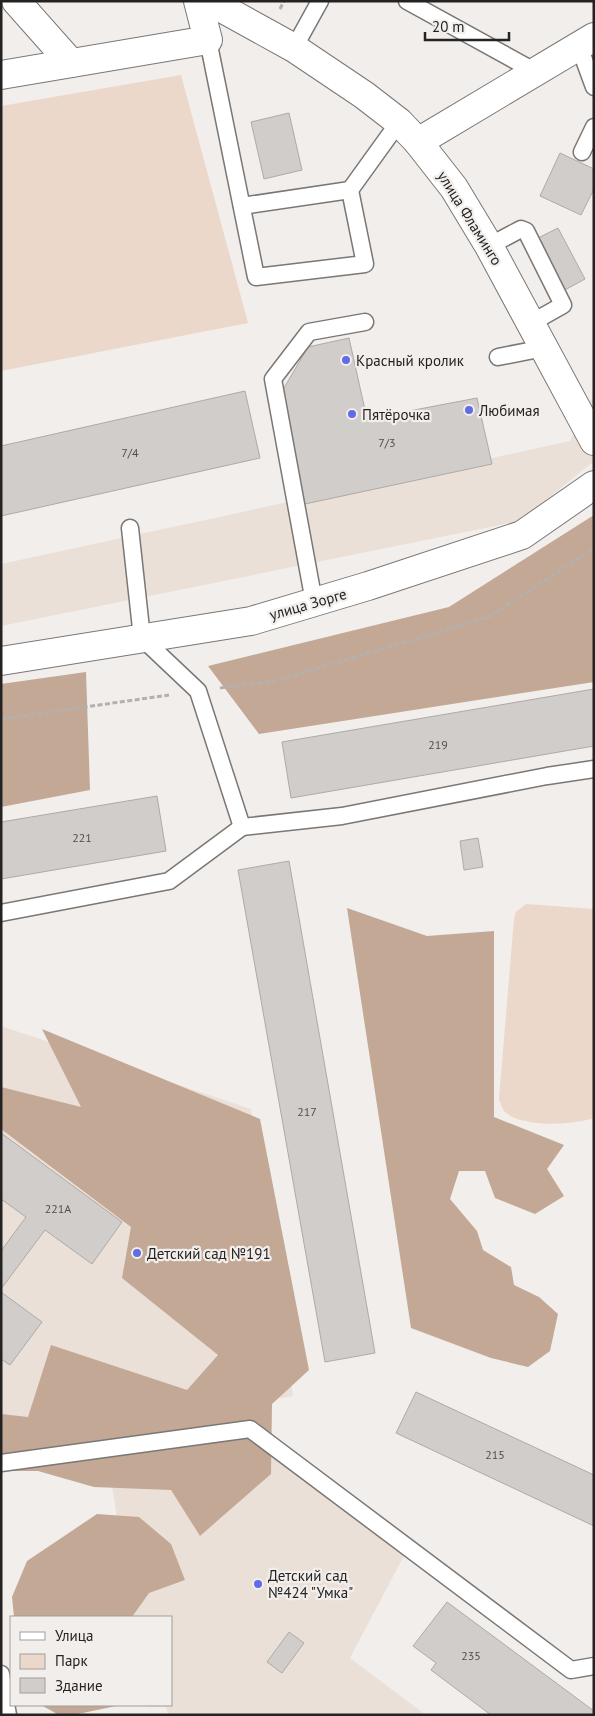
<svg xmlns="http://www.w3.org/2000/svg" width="595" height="1716" font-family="'PT Sans',sans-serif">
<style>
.built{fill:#ebe0d8}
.green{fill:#ecd8ca}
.forest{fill:#c2a895}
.building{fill:#d0cdca;stroke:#adaaa7}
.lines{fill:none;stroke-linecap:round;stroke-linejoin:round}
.lane-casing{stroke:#7a7774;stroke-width:19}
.street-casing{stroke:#7a7774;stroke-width:30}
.path{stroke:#b3b0ad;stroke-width:3;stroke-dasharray:5 2.5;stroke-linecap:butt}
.lane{stroke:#fff;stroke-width:16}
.street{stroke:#fff;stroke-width:28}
.poi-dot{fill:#626de5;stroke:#f2eeeb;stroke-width:2}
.labels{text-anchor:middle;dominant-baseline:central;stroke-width:4.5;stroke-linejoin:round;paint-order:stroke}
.number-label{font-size:12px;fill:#504e4c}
.street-label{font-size:15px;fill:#252322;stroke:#f2eeeb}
.poi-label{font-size:15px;fill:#252322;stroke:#f2eeeb;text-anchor:start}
</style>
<rect width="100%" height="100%" fill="#f2eeeb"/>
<!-- built -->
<g class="built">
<polygon points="594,395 594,461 520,521 1,626 1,564 570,441"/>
<polygon points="1,1026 251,1109 293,1396 1,1447"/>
<polygon points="259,1448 407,1550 350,1658 426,1715 168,1715 166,1707 148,1707 147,1705 171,1705 171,1617 133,1617 110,1474"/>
</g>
<!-- green -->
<g class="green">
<polygon points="181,75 248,323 1,371 1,106"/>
<path d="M526,904l68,5v209c-20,7 -67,9 -85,-3 -6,-3 -8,-10 -10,-16l15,-180 2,-7z"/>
</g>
<!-- forest -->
<g class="forest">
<polygon points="594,515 594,682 259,734 208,666 449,607"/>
<polygon points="86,672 90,790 1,807 1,684"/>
<polygon points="347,908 427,936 494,931 494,1117 564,1145 547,1169 564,1196 535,1214 495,1198 485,1171 459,1171 450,1199 477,1231 483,1250 511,1267 514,1285 539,1297 558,1314 550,1351 528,1367 491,1358 411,1328"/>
<polygon points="42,1029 260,1119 309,1370 272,1404 271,1474 200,1536 171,1490 94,1487 38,1471 1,1471 1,1414 28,1417 51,1345 187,1390 218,1355 122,1278 131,1227 1,1129 1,1087 81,1107"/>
<polygon points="97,1514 139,1517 171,1544 185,1580 149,1593 132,1617 14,1617 12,1597 27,1561"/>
<polygon points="41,1705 121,1705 73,1715 59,1715"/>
</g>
<!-- building -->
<g class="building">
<polygon points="289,113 302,170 264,179 251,122"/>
<polygon points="560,153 594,169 594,189 581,215 540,196"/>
<polygon points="558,228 585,279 563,291 536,239"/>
<polygon points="349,338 367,419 477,398 492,464 300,505 278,398 308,347"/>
<polygon points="245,391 260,458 1,516 1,446"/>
<polygon points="594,689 594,746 291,798 282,742"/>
<polygon points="157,796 166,851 1,879 1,822"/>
<polygon points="478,838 483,867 464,870 460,841"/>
<polygon points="289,861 375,1353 325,1362 238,870"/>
<polygon points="1,1133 122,1222 92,1264 45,1230 1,1289 1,1251 26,1217 1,1199"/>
<polygon points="1,1292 42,1322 10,1365 1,1359"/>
<polygon points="416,1392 594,1475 594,1526 396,1433"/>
<polygon points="447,1602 594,1711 594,1715 491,1715 431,1670 436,1663 413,1646"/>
<polygon points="289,1632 304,1643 282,1673 267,1662"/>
</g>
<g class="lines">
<defs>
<g id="lane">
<polyline points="407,1 536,72"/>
<polyline points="208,40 256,277 365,264 350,190 399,122"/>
<polyline points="579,46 594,87"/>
<polyline points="294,48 320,1"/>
<polyline points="582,152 594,127"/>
<polyline points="242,206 350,190"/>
<polyline points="489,246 521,229 526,231 563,305 531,323"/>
<polyline points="498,357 544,348"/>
<polyline points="130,528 142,638 198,691 242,827 342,816 547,776 594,769"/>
<polyline points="314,602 273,379 309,332 365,322"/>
<polyline points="1,913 169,881 242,827"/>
<polyline points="1,1463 250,1429 571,1670 594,1666"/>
<polyline points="1,1674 8,1715"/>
</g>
<g id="street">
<polyline points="16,1 71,63"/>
<polyline points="209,1 294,48 364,95 399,122 418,142 454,188 489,246 594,441"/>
<polyline points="1,75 208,40 198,1"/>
<polyline points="418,142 594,37"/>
<polyline points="1,661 251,621 368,586 522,535 594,485"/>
</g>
</defs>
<!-- lane casing -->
<use href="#lane" class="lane-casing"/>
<!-- street casing -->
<use href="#street" class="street-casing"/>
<!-- path -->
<g class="path">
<polyline points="280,9 284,1"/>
<polyline points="220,688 275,681 489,617 594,548"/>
<polyline points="1,719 169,695"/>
</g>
<!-- lane -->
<use href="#lane" class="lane"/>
<!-- street -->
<use href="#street" class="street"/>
</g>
<!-- markers -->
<g class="poi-dot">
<circle cx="346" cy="360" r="5"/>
<circle cx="469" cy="410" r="5"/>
<circle cx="352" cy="414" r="5"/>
<circle cx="137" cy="1253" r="5"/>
<circle cx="258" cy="1584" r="5"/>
</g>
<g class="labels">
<!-- number labels -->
<g class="number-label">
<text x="387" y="442">7/3</text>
<text x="130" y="452">7/4</text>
<text x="438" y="744">219</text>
<text x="82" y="837">221</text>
<text x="307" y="1111">217</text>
<text x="58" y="1208">221А</text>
<text x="495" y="1454">215</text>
<text x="471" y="1655">235</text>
</g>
<!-- street labels -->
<g class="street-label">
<text transform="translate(470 218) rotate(58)">улица Фламинго</text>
<text transform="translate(308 604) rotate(-16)">улица Зорге</text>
</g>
<!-- poi labels -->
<g class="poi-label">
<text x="356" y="360">Красный кролик</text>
<text x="479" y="410">Любимая</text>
<text x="362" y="414">Пятёрочка</text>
<text x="147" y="1253">Детский сад №191</text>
<text x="268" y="1575">Детский сад<tspan x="268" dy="17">№424 "Умка"</tspan></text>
</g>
</g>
<!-- border -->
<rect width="595" height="1716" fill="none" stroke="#252322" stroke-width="5"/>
<!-- legend -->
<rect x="10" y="1616" width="162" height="90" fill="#f2eeeb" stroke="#a09d9b"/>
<rect x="20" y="1632" width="25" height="8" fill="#ffffff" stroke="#a09d9b"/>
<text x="55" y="1641" font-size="15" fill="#252322">Улица</text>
<rect x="20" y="1654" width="25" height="15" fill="#ecd8ca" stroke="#a09d9b"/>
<text x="55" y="1666" font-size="15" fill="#252322">Парк</text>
<rect x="20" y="1678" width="25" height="15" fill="#d0cdca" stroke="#a09d9b"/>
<text x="55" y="1691" font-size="15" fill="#252322">Здание</text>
<!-- scale -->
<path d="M425 32v8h84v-8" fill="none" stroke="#252322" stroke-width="2.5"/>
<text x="432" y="32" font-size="15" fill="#252322" stroke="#f2eeeb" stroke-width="4" paint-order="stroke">20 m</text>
</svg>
